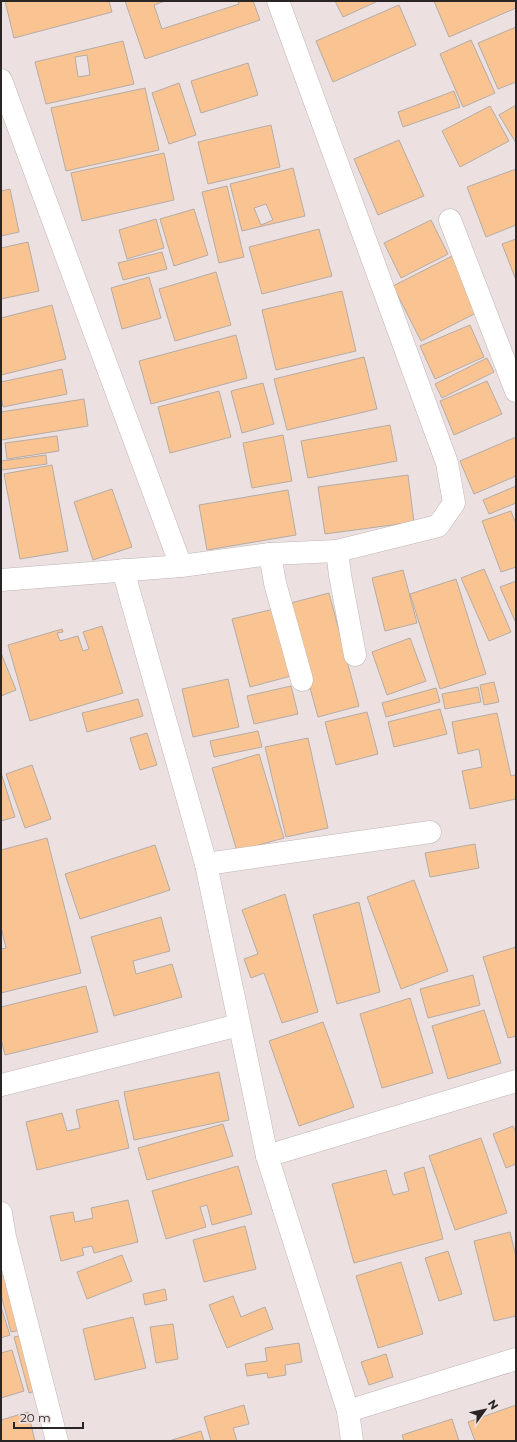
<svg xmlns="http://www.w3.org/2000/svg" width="517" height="1442" font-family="Montserrat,sans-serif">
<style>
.building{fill:#fac492;stroke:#b4aca6;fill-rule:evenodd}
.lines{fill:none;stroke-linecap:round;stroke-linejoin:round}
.minor-casing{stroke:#bfb5b3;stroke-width:23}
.minor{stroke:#fff;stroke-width:22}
</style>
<rect width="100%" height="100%" fill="#ece1e0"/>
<!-- building -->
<g class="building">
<polygon points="5,1 109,1 112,12 14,38"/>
<polygon points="125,1 165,1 154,5 162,29 239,4 238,1 253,1 260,20 145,59"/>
<polygon points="335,1 378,1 343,17"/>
<polygon points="434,1 516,1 516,8 449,37"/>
<polygon points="399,5 416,45 333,82 316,41"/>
<polygon points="516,27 516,82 498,89 478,43"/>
<polygon points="471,40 495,93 463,107 440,54"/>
<path d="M123,41l11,43 -88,20 -11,-42zM87,55l3,20 -12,2 -3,-20z"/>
<polygon points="248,63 258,95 201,113 191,81"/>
<polygon points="179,83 196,135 169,144 152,93"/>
<polygon points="145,88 159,150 66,171 51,108"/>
<polygon points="454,91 460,107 403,127 398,112"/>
<polygon points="516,105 516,143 499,115"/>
<polygon points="490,106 509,141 460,167 442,131"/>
<polygon points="271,125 280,167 208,184 198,142"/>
<polygon points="399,140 424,196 378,215 354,159"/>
<polygon points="164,153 174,200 82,221 71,173"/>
<path d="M293,168l12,48 -63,15 -12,-47zM266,204l7,16 -12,5 -7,-17z"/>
<polygon points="516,169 516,225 486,237 467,187"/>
<polygon points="227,186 244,257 219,263 202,192"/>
<polygon points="10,189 19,232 1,236 1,191"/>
<polygon points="194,209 208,255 174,266 160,219"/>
<polygon points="156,219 164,248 127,259 119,230"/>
<polygon points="431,220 448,254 401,278 384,243"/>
<polygon points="319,229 332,276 262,294 249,247"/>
<polygon points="516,239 516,280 502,244"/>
<polygon points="28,242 39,291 1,299 1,248"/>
<polygon points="162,252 167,269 123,280 118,263"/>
<polygon points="452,256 480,311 421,341 393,286"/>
<polygon points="216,272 231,325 175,341 159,289"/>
<polygon points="149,277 161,318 122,329 111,288"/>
<polygon points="342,291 356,351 276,370 262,310"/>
<polygon points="52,305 66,359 1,375 1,318"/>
<polygon points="470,325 484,357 435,379 420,346"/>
<polygon points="236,335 247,378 151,404 139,361"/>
<polygon points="364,357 377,409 287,430 274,379"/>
<polygon points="487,358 494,372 442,398 435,384"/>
<polygon points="62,369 67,394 3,407 1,395 1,382"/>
<polygon points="487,381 502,414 454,435 440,401"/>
<polygon points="263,383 274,424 242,433 231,391"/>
<polygon points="219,391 231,437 170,453 158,407"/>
<polygon points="84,399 88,426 1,440 1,412"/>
<polygon points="390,425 397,461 308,478 301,441"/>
<polygon points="283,435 292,481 252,488 243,443"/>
<polygon points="57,436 59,451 7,459 5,443"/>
<polygon points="516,437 516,476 474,494 460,461"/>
<polygon points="46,455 47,464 2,470 1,461"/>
<polygon points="52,465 68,551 20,559 4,474"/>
<polygon points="408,475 414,522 325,534 318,487"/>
<polygon points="516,486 516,503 489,514 483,500"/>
<polygon points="112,489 132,547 93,560 74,502"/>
<polygon points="288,490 296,535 207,550 199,505"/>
<polygon points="511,511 516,524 516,567 501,572 482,521"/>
<polygon points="484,569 511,632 489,641 461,578"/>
<polygon points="403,570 417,623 385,631 372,578"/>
<polygon points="456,579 486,674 440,689 410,594"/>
<polygon points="516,581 516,621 515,621 500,587"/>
<polygon points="329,593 359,706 318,717 287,604"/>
<polygon points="274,609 291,676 250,687 232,619"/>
<polygon points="102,626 123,693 30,721 8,645 62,629 63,632 57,633 60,641 78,636 83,651 89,649 83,632"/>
<polygon points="410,638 426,681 387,695 372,652"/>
<polygon points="1,653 16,690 1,696"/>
<polygon points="228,679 239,727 193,737 182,689"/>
<polygon points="494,682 499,702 484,705 480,685"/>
<polygon points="291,686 298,714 254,724 247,696"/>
<polygon points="478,687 481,702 445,709 442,694"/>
<polygon points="436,688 440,702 386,717 382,703"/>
<polygon points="138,699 143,716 87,732 82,713"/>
<polygon points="440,709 447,734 394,747 388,722"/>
<polygon points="367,712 378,754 336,765 325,722"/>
<polygon points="497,713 511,776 516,775 516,799 470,809 462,771 482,767 479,749 458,754 452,722"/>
<polygon points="258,731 262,747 214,757 210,741"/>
<polygon points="147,733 157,765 140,770 130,738"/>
<polygon points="308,738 328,828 286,837 265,747"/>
<polygon points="259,754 284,838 237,851 212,768"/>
<polygon points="32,765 51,819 25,828 6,774"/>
<polygon points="1,773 15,817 1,821"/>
<polygon points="47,838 81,973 1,993 1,949 6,948 1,927 1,850"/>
<polygon points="475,844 479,868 430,877 425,853"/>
<polygon points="155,845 170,890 80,919 65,874"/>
<polygon points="414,880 448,971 401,989 367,897"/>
<polygon points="285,894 318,1012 282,1023 264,973 251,978 244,959 258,954 242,910"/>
<polygon points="359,902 380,992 337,1004 313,915"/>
<polygon points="161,917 170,951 133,961 136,974 172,964 182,997 114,1016 91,937"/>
<polygon points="516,947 516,1036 508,1038 483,957"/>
<polygon points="473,975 480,1005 428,1018 420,989"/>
<polygon points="86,986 98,1032 5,1055 1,1039 1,1007"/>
<polygon points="410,998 433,1073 382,1088 360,1014"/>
<polygon points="484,1010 501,1063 448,1079 432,1026"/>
<polygon points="323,1022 354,1107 299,1126 269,1041"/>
<polygon points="219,1072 229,1120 134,1140 124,1092"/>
<polygon points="118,1100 129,1148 37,1170 26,1122 62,1113 67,1131 80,1128 76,1110"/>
<polygon points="223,1124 233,1156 147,1180 138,1148"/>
<polygon points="513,1126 516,1133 516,1164 506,1168 493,1134"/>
<polygon points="481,1138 507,1213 455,1230 429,1156"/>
<polygon points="238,1166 252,1214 212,1225 207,1205 200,1207 206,1227 166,1239 152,1191"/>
<polygon points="424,1167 443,1239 354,1263 332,1184 386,1170 393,1195 409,1191 404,1173"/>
<polygon points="128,1200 138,1242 94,1253 92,1246 82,1248 84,1255 61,1261 50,1216 73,1212 75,1222 93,1218 91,1208"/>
<polygon points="245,1226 256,1269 204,1282 193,1240"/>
<polygon points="510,1232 516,1257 516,1316 494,1321 474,1241"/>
<polygon points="448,1251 462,1294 439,1301 425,1258"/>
<polygon points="122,1255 132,1281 87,1299 77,1272"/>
<polygon points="401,1262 423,1334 378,1348 356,1276"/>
<polygon points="11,1274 25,1329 11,1332 1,1295 1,1276"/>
<polygon points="165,1289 167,1300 145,1305 143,1294"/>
<polygon points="233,1296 241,1317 265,1307 273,1329 227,1348 209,1305"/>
<polygon points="1,1307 10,1335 1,1338"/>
<polygon points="133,1317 146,1368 95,1380 83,1329"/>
<polygon points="173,1324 178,1359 156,1363 150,1327"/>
<polygon points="28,1334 43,1389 29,1393 14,1337"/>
<polygon points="299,1343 302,1362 285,1365 286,1375 268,1378 267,1373 247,1376 245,1364 267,1361 265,1348"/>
<polygon points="12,1350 24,1391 1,1398 1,1353"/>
<polygon points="386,1354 393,1377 369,1385 361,1362"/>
<polygon points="244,1405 249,1424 233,1428 237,1441 211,1441 204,1417"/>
<polygon points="516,1405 516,1441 475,1441 468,1422"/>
<polygon points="28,1412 35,1441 1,1441 1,1420"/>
<polygon points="452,1419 459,1441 404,1441 402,1435"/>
<polygon points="201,1431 204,1441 169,1441"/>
</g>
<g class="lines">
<defs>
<g id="minor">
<polyline points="1,80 181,566"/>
<polyline points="450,220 516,391"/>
<polyline points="337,551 340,575 355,655"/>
<polyline points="270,554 275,583 302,680"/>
<polyline points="123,570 206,864 267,1156 348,1411 352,1441"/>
<polyline points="1,580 181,566 270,554 337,551 438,526 454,503 447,463 278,1"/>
<polyline points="206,864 430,832"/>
<polyline points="1,1085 239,1025"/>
<polyline points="267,1156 516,1081"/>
<polyline points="1,1213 5,1237 57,1441"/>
<polyline points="348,1411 516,1359"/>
</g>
</defs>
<!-- minor casing -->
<use href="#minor" class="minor-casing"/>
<!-- minor -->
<use href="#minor" class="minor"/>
</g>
<!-- border -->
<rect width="517" height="1442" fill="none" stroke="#292524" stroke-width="4"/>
<!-- north arrow -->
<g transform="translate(485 1410) rotate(57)" stroke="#ece1e0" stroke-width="3" paint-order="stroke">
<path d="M0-3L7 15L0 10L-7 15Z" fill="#292524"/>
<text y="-6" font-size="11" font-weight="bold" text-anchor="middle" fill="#292524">N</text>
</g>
<!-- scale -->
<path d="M14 1422v6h69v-6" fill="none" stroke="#292524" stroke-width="2"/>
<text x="20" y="1422" font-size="12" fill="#292524" stroke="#ece1e0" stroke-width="3" paint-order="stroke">20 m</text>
</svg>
